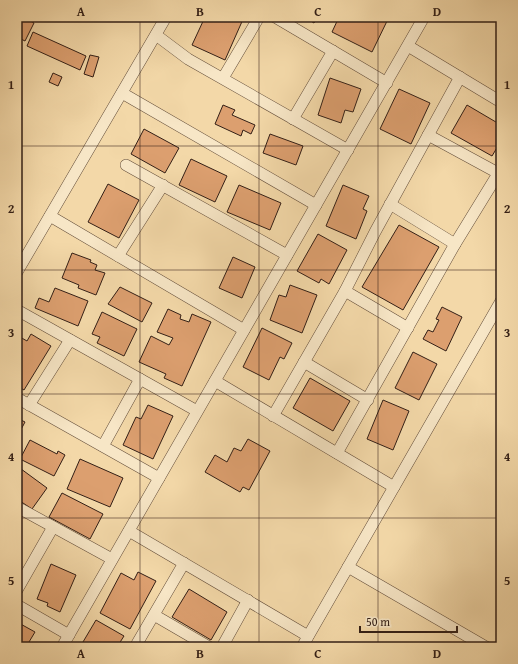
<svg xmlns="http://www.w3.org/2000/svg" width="518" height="664" font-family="'Gentium Book Plus',serif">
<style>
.building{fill:#dc9f6f;stroke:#331f16}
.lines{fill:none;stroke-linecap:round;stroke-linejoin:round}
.minor-casing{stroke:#634d3a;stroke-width:12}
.minor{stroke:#f7e6c6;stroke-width:11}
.grid{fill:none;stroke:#331f16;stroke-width:1;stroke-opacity:0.55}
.neatline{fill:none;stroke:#331f16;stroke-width:1.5}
.grid-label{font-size:13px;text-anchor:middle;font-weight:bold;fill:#331f16}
</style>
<rect width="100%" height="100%" fill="#f3d8a8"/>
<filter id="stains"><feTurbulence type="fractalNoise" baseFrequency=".005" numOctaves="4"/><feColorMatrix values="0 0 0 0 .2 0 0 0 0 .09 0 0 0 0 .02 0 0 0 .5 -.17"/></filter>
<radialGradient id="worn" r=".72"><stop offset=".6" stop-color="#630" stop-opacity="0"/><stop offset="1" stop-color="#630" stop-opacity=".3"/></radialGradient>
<!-- building -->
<g class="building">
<polygon points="17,17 23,17 34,23 25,41 17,37"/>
<polygon points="205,17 244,17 225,60 192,45"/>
<polygon points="304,17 318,17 314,23"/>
<polygon points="339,17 389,17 372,52 332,32"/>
<polygon points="33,32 86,56 80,70 27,46"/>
<polygon points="90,55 99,57 93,77 84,74"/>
<polygon points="53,73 62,77 58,86 49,82"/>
<polygon points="330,78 361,89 353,112 345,110 341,123 318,115"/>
<polygon points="399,89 430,103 411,144 380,129"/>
<polygon points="223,105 235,110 232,115 255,125 251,134 243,130 241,136 215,124"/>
<polygon points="467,105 501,125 501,141 492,156 451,133"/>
<polygon points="144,129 179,148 165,173 131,154"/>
<polygon points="270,134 303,146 296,165 263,153"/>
<polygon points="191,159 227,176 215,202 179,185"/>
<polygon points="108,184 139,200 119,238 88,222"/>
<polygon points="239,185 281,203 270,230 227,212"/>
<polygon points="343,185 369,196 363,209 367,211 356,239 326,226"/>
<polygon points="399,225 439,247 403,310 362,287"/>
<polygon points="318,234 347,250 329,284 321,279 319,283 297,271"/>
<polygon points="72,253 91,260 90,262 97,265 95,270 105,273 96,295 78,288 79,285 62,278"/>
<polygon points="233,257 255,267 242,298 219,288"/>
<polygon points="290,285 317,295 302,333 270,320 279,295 286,297"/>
<polygon points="120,287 152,303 142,322 108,304"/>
<polygon points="55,288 88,301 78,326 35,308 39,298 49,302"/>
<polygon points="442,307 462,317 446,351 423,339 428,330 433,332 439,320 436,319"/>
<polygon points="168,309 181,315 180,319 189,322 192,314 211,322 182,386 164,378 166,374 139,362 151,336 169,345 173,338 157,332"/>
<polygon points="102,312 137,329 124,356 97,343 100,337 92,334"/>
<polygon points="262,328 292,343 284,359 280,357 269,380 243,367"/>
<polygon points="31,334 51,346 24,390 17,386 17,343 20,337 27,341"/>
<polygon points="413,352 437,364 419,400 395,388"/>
<polygon points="310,378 350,401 333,431 293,408"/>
<polygon points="383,400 409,411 393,450 367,439"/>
<polygon points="148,405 173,416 153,459 123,445 136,417 141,419"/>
<polygon points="17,418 25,422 17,437"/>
<polygon points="248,439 270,451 249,490 243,487 240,492 205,472 215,455 227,462 234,448 241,451"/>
<polygon points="30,440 57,454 58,451 65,455 54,476 20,459"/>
<polygon points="80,459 123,478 110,507 67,489"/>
<polygon points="17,466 47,488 32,509 17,499"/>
<polygon points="62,493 103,514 90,539 49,517"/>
<polygon points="51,564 76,575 60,612 47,606 48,603 37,599"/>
<polygon points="138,572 156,581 130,629 100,613 121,573 134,580"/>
<polygon points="189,589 227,612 211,640 172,617"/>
<polygon points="96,620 124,636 117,647 80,647"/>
<polygon points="17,622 35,632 26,647 17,647"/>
</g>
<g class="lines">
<defs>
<g id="minor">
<polyline points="275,17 387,83"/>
<polyline points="156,35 188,59 348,150"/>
<polyline points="408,46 501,102"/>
<polyline points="223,78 259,17"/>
<polyline points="122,93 316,205"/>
<polyline points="293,119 333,51"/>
<polyline points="428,135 498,173"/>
<polyline points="126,165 287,255"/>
<polyline points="390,204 455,244 501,169"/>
<polyline points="50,216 244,330"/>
<polyline points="118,256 163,185"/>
<polyline points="17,272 166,17"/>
<polyline points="345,291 408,328"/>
<polyline points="17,310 197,411"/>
<polyline points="304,362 368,400"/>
<polyline points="215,381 394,487"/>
<polyline points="17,398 159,478"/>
<polyline points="29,405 70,340"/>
<polyline points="273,416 345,291 375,232 460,77"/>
<polyline points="103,446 140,379"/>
<polyline points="337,453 455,244"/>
<polyline points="17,507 112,559"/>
<polyline points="129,531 308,636"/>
<polyline points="348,567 486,647"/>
<polyline points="17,590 53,527"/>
<polyline points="17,605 69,635"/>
<polyline points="154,615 209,647"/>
<polyline points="62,647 424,17"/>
<polyline points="135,647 184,563"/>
<polyline points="222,647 248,600"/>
<polyline points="302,647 501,301"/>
</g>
</defs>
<!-- minor casing -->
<use href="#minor" class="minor-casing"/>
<!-- minor -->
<use href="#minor" class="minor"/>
</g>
<!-- grid -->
<path class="grid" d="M140,17v630M259,17v630M378,17v630M17,146h484M17,270h484M17,394h484M17,518h484"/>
<!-- margin -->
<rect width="518" height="664" fill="none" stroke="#f3d8a8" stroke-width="44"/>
<!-- scale -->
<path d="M360 626v6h97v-6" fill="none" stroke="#331f16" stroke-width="2"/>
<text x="366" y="626" font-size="12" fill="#331f16" stroke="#f7e6c6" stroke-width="3" paint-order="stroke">50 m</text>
<rect x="22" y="22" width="474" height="620" class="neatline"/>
<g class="grid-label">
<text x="81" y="16">A</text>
<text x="200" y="16">B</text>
<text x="318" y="16">C</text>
<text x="437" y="16">D</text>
<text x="11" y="89">1</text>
<text x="507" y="89">1</text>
<text x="11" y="213">2</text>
<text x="507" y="213">2</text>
<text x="11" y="337">3</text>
<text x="507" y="337">3</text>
<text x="11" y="461">4</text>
<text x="507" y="461">4</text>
<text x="11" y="585">5</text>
<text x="507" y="585">5</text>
<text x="81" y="658">A</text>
<text x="200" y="658">B</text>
<text x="318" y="658">C</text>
<text x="437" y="658">D</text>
</g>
<rect width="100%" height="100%" filter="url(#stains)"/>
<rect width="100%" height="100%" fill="url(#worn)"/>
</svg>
